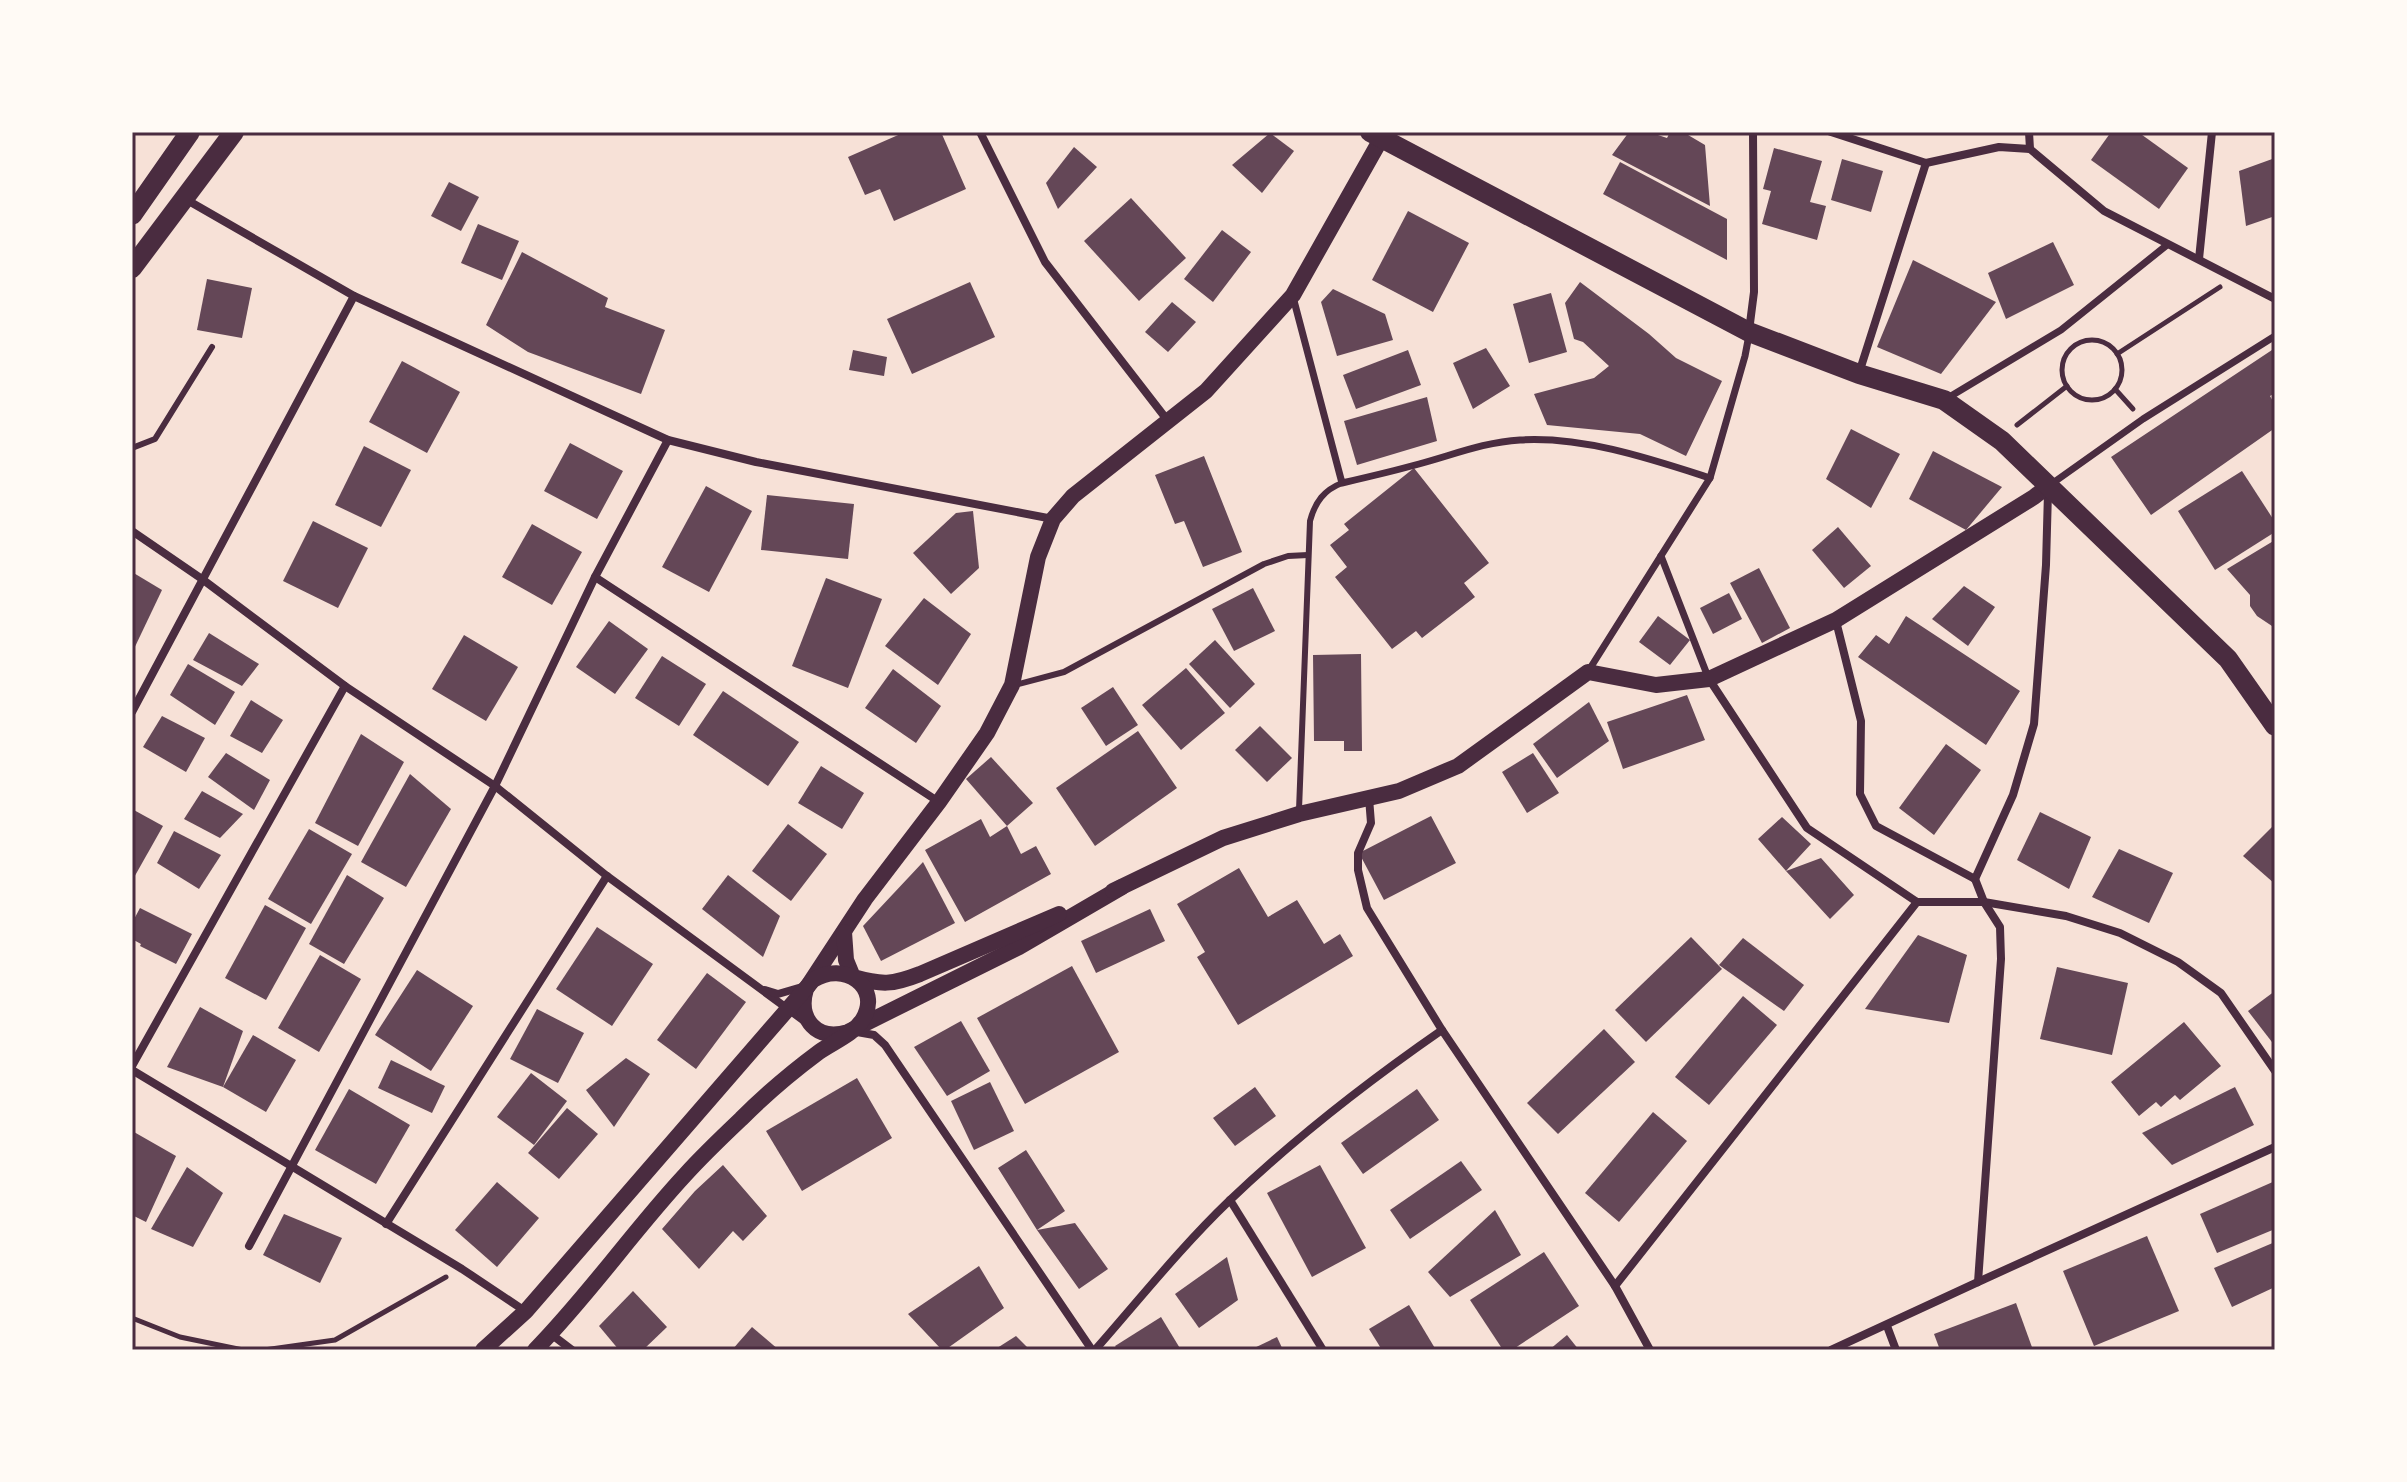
<svg xmlns="http://www.w3.org/2000/svg" width="2407" height="1482" font-family="Roboto,sans-serif">
<style>
.building{fill:#644757}
.lines{fill:none;stroke-linecap:round;stroke-linejoin:round}
.path{stroke:#4a2c40;stroke-width:5}
.service{stroke:#4a2c40;stroke-width:6}
.pedestrian{stroke:#4a2c40;stroke-width:7}
.minor{stroke:#4a2c40;stroke-width:8}
.secondary{stroke:#4a2c40;stroke-width:16}
.primary{stroke:#4a2c40;stroke-width:20}
.neatline{fill:none;stroke:#4a2c40;stroke-width:3}
</style>
<rect width="100%" height="100%" fill="#f7e1d7"/>
<!-- building -->
<g class="building">
<polygon points="905,132 941,132 966,189 894,221 880,189 865,195 848,157"/>
<polygon points="1629,132 1649,132 1667,138 1670,132 1683,132 1705,145 1710,206 1612,155"/>
<polygon points="2111,132 2138,132 2188,168 2159,209 2091,160"/>
<polygon points="1270,133 1294,151 1262,193 1232,165"/>
<polygon points="1074,147 1097,167 1058,209 1046,183"/>
<polygon points="1774,148 1822,161 1810,202 1826,206 1817,240 1762,224 1771,191 1763,189"/>
<polygon points="2275,158 2275,216 2246,226 2239,171"/>
<polygon points="1842,159 1883,171 1871,212 1831,200"/>
<polygon points="1620,162 1727,219 1727,260 1603,194"/>
<polygon points="449,182 479,197 461,231 431,216"/>
<polygon points="1131,198 1186,258 1139,301 1084,241"/>
<polygon points="1408,211 1469,243 1433,312 1372,280"/>
<polygon points="478,224 519,241 502,280 461,263"/>
<polygon points="1222,230 1251,252 1213,302 1184,279"/>
<polygon points="2053,242 2074,285 2006,319 1988,273"/>
<polygon points="522,252 608,298 605,307 665,330 641,394 528,352 486,325"/>
<polygon points="1913,260 1996,302 1941,374 1877,347"/>
<polygon points="207,279 252,288 242,338 197,330"/>
<polygon points="970,282 995,337 912,374 887,319"/>
<polygon points="1580,282 1649,334 1676,358 1722,381 1686,456 1640,434 1547,425 1534,394 1594,378 1609,366 1583,342 1574,339 1565,303"/>
<polygon points="1333,289 1385,314 1393,340 1337,356 1321,302"/>
<polygon points="1551,293 1567,352 1529,363 1513,304"/>
<polygon points="1172,302 1196,322 1168,352 1145,332"/>
<polygon points="1486,348 1510,386 1473,409 1453,363"/>
<polygon points="2275,348 2275,393 2270,396 2275,405 2275,428 2151,515 2111,457"/>
<polygon points="853,350 887,357 884,376 849,370"/>
<polygon points="1408,350 1421,385 1356,409 1343,375"/>
<polygon points="402,361 460,392 427,453 369,422"/>
<polygon points="1427,397 1437,441 1357,465 1344,421"/>
<polygon points="1851,429 1900,454 1871,508 1826,479"/>
<polygon points="570,443 623,471 597,519 544,491"/>
<polygon points="364,446 411,470 381,527 335,505"/>
<polygon points="1933,451 2002,487 1966,530 1909,499"/>
<polygon points="1204,456 1242,552 1203,567 1184,521 1175,524 1155,475"/>
<polygon points="1414,468 1489,563 1464,583 1475,597 1422,638 1416,631 1392,649 1335,577 1347,567 1330,545 1349,530 1344,524"/>
<polygon points="2242,471 2275,522 2275,532 2215,570 2178,511"/>
<polygon points="706,486 752,511 709,592 662,567"/>
<polygon points="767,495 854,504 848,559 761,550"/>
<polygon points="973,511 979,568 951,594 913,553 956,513"/>
<polygon points="313,521 368,548 338,608 283,581"/>
<polygon points="532,524 582,552 552,605 502,577"/>
<polygon points="1838,527 1871,566 1844,588 1812,550"/>
<polygon points="2275,540 2275,628 2257,616 2250,606 2250,595 2227,569"/>
<polygon points="1759,568 1790,628 1762,643 1730,583"/>
<polygon points="132,572 162,590 132,653"/>
<polygon points="826,578 882,599 848,688 792,666"/>
<polygon points="1964,586 1995,607 1968,646 1932,619"/>
<polygon points="1253,588 1275,631 1234,651 1212,609"/>
<polygon points="1729,593 1742,619 1713,634 1700,608"/>
<polygon points="924,598 971,634 938,685 885,646"/>
<polygon points="1658,616 1690,640 1670,665 1639,642"/>
<polygon points="1906,616 2020,691 1986,745 1858,657 1876,635 1889,644"/>
<polygon points="609,621 648,649 615,694 576,667"/>
<polygon points="209,633 259,664 242,686 193,660"/>
<polygon points="464,635 518,667 486,721 432,689"/>
<polygon points="1215,640 1255,684 1230,708 1189,664"/>
<polygon points="1361,654 1362,751 1344,751 1344,741 1314,741 1313,655"/>
<polygon points="662,656 706,684 679,726 635,698"/>
<polygon points="188,664 235,692 215,725 170,695"/>
<polygon points="1186,668 1225,713 1181,750 1142,705"/>
<polygon points="893,669 941,706 916,743 865,708"/>
<polygon points="1113,687 1138,725 1106,746 1081,708"/>
<polygon points="723,691 799,742 768,786 693,735"/>
<polygon points="1687,695 1705,740 1623,769 1607,722"/>
<polygon points="251,700 283,720 262,753 230,736"/>
<polygon points="1589,702 1609,741 1557,778 1533,744"/>
<polygon points="162,716 205,738 186,772 143,747"/>
<polygon points="1260,726 1292,758 1267,782 1235,750"/>
<polygon points="1138,731 1177,788 1095,846 1056,788"/>
<polygon points="361,734 404,762 358,846 315,823"/>
<polygon points="1946,744 1981,770 1934,835 1899,808"/>
<polygon points="226,753 270,780 254,810 208,777"/>
<polygon points="1533,753 1559,793 1527,813 1502,772"/>
<polygon points="991,757 1033,803 1007,826 966,779"/>
<polygon points="821,766 864,793 842,829 798,803"/>
<polygon points="410,774 451,809 406,887 361,862"/>
<polygon points="202,791 243,814 220,838 184,819"/>
<polygon points="132,809 163,826 132,881"/>
<polygon points="2040,812 2091,837 2069,889 2017,860"/>
<polygon points="1431,816 1456,863 1384,900 1359,853"/>
<polygon points="1782,817 1811,844 1786,871 1821,858 1854,895 1830,919 1786,871 1758,839"/>
<polygon points="981,819 990,837 1007,826 1021,854 1036,846 1051,874 965,922 925,850"/>
<polygon points="788,824 827,854 791,901 752,871"/>
<polygon points="2275,824 2275,884 2243,856"/>
<polygon points="309,829 352,854 311,924 268,899"/>
<polygon points="174,831 221,855 199,889 157,863"/>
<polygon points="2119,849 2173,873 2149,923 2092,897"/>
<polygon points="923,862 955,923 881,961 863,926"/>
<polygon points="1239,868 1268,917 1297,900 1324,944 1340,934 1353,956 1238,1025 1197,957 1205,952 1177,904"/>
<polygon points="347,875 384,898 344,964 309,944"/>
<polygon points="728,875 780,916 763,957 702,909"/>
<polygon points="265,905 306,928 266,1000 225,978"/>
<polygon points="140,908 192,934 176,964 140,946 141,944 132,939 132,923"/>
<polygon points="1150,909 1165,941 1096,973 1081,941"/>
<polygon points="597,927 653,964 612,1026 556,989"/>
<polygon points="1918,935 1967,955 1949,1023 1865,1009"/>
<polygon points="1691,937 1722,969 1646,1042 1615,1010"/>
<polygon points="1743,938 1804,985 1784,1011 1719,965"/>
<polygon points="320,955 361,979 319,1052 278,1028"/>
<polygon points="1072,966 1119,1052 1025,1104 977,1018"/>
<polygon points="2057,967 2128,983 2112,1055 2040,1039"/>
<polygon points="417,970 473,1006 431,1071 375,1035"/>
<polygon points="707,973 746,1002 696,1069 657,1040"/>
<polygon points="2275,991 2275,1046 2248,1011"/>
<polygon points="1743,996 1777,1025 1709,1105 1675,1077"/>
<polygon points="200,1007 243,1031 223,1087 167,1067"/>
<polygon points="537,1009 584,1033 558,1083 510,1059"/>
<polygon points="961,1021 990,1071 947,1096 914,1047"/>
<polygon points="2184,1022 2221,1066 2180,1100 2175,1095 2161,1107 2156,1102 2139,1116 2111,1082"/>
<polygon points="1604,1029 1635,1062 1558,1134 1527,1103"/>
<polygon points="253,1035 296,1060 266,1112 223,1087"/>
<polygon points="626,1058 650,1074 614,1127 586,1090"/>
<polygon points="391,1060 445,1086 432,1113 378,1088"/>
<polygon points="531,1073 567,1101 534,1145 497,1117"/>
<polygon points="857,1078 892,1138 802,1191 766,1131"/>
<polygon points="990,1082 1014,1131 974,1150 951,1101"/>
<polygon points="1255,1087 1276,1116 1235,1146 1213,1118"/>
<polygon points="2235,1087 2254,1125 2172,1165 2142,1133"/>
<polygon points="349,1089 410,1125 376,1184 315,1150"/>
<polygon points="1417,1089 1439,1120 1363,1174 1341,1143"/>
<polygon points="567,1108 598,1134 559,1179 528,1153"/>
<polygon points="1653,1112 1687,1141 1619,1222 1585,1193"/>
<polygon points="134,1132 176,1156 146,1222 132,1215 132,1137"/>
<polygon points="1026,1150 1065,1211 1037,1230 1075,1223 1108,1269 1079,1289 1037,1230 998,1168"/>
<polygon points="1461,1161 1482,1190 1410,1239 1390,1210"/>
<polygon points="723,1165 767,1216 743,1241 733,1231 699,1269 662,1229 695,1191"/>
<polygon points="1320,1165 1366,1248 1312,1277 1267,1193"/>
<polygon points="187,1167 223,1193 193,1247 151,1229"/>
<polygon points="2275,1181 2275,1229 2217,1253 2200,1214"/>
<polygon points="497,1182 539,1218 497,1267 455,1230"/>
<polygon points="1495,1210 1521,1255 1450,1297 1428,1272"/>
<polygon points="284,1214 342,1238 320,1283 263,1255"/>
<polygon points="2147,1236 2179,1311 2094,1346 2063,1271"/>
<polygon points="2275,1242 2275,1287 2232,1307 2214,1268"/>
<polygon points="1544,1252 1579,1306 1512,1350 1503,1350 1470,1300"/>
<polygon points="1227,1257 1238,1300 1199,1328 1175,1294"/>
<polygon points="979,1266 1004,1308 945,1350 942,1350 908,1314"/>
<polygon points="633,1291 667,1327 643,1350 619,1350 599,1326"/>
<polygon points="2016,1303 2033,1350 1940,1350 1934,1334"/>
<polygon points="1409,1305 1436,1350 1382,1350 1369,1329"/>
<polygon points="1161,1317 1181,1350 1118,1350 1115,1346"/>
<polygon points="752,1327 779,1350 732,1350"/>
<polygon points="1567,1335 1579,1350 1549,1350"/>
<polygon points="1016,1336 1030,1350 994,1350"/>
<polygon points="1277,1337 1283,1350 1250,1350"/>
</g>
<g class="lines">
<!-- path -->
<g class="path">
<circle cx="2092" cy="370" r="30"/>
<polyline points="2117,354 2220,287"/>
<polyline points="2115,389 2133,409"/>
<polyline points="2017,425 2067,386"/>
<polyline points="132,1318 180,1337 243,1350"/>
<polyline points="264,1350 335,1340 446,1277"/>
</g>
<!-- service -->
<g class="service">
<polyline points="132,448 155,439 212,347"/>
<polyline points="1015,685 1064,672 1264,564 1288,556 1308,555"/>
<path d="M1299,810l11,-289c5,-19 14,-31 32,-38"/>
</g>
<!-- pedestrian -->
<g class="pedestrian">
<path d="M1293,297l49,186c26,-6 52,-12 77,-19 34,-9 65,-22 101,-24 63,-4 131,19 190,38"/>
<polyline points="1946,399 2061,330 2167,245"/>
<polyline points="2050,485 2143,419 2275,336"/>
<polyline points="1661,556 1708,677"/>
<polyline points="1589,670 1710,478 1745,356 1749,335"/>
</g>
<!-- minor -->
<g class="minor">
<polyline points="980,132 1045,262 1168,421"/>
<polyline points="1831,132 1926,163 1999,147 2030,149 2104,211 2275,299"/>
<polyline points="2029,132 2030,149"/>
<polyline points="187,200 354,296 668,440 756,462 1053,519"/>
<polyline points="2199,259 2212,132"/>
<polyline points="1749,331 1754,292 1753,132"/>
<polyline points="1859,373 1926,163"/>
<polyline points="132,531 202,579 345,686 495,786 607,876 807,1023"/>
<polyline points="595,577 939,802"/>
<polyline points="1836,621 1861,721 1860,794 1876,826 1975,879"/>
<polyline points="1709,679 1807,828 1917,902 1984,902 2066,916 2120,933 2178,962 2221,993 2275,1071"/>
<polyline points="132,712 354,296"/>
<polyline points="1369,798 1371,823 1358,853 1358,870 1367,908 1442,1030 1615,1286 1650,1350"/>
<polyline points="1975,879 2013,795 2034,724 2046,565 2048,492"/>
<polyline points="765,990 778,994 802,987"/>
<polyline points="857,1032 874,1035 885,1045 1092,1350"/>
<polyline points="132,1066 345,686"/>
<polyline points="132,1070 462,1269 525,1311"/>
<polyline points="1230,1200 1323,1350"/>
<polyline points="386,1224 607,876"/>
<polyline points="249,1246 495,786 595,577 668,440"/>
<polyline points="1978,1282 2275,1147"/>
<polyline points="1615,1286 1917,902"/>
<polyline points="1887,1326 1896,1350"/>
<polyline points="551,1334 572,1350"/>
<path d="M1095,1350c44,-50 86,-103 134,-149 67,-64 138,-119 213,-171"/>
<polyline points="1831,1350 1978,1282 2001,959 2000,927 1984,902 1975,879"/>
</g>
<!-- secondary -->
<g class="secondary">
<path d="M1122,887l-103,60 -171,85c-31,10 -51,-13 -42,-43l59,-90 74,-97 48,-69 25,-48 26,-128 15,-38 20,-23 133,-105 87,-96 88,-156"/>
<polyline points="1113,891 1223,838 1299,814 1399,791 1458,766 1588,672 1656,685 1709,679 1836,620 2034,497 2048,486"/>
<path d="M844,932l2,28 7,17c29,8 39,8 67,-3l139,-60"/>
<path d="M483,1350l43,-39 287,-331c31,-20 69,7 50,39 -9,15 -30,23 -44,33 -27,20 -54,43 -78,67 -19,18 -38,36 -56,56 -52,56 -96,120 -150,175"/>
</g>
<!-- primary -->
<g class="primary">
<polyline points="1370,132 1749,332 1859,374 1944,400 2002,441 2228,659 2275,726"/>
<polyline points="132,215 190,132"/>
<polyline points="132,268 234,132"/>
</g>
</g>
<!-- border -->
<rect width="2407" height="1482" fill="none" stroke="#fffaf5" stroke-width="268"/>
<rect x="134" y="134" width="2139" height="1214" class="neatline"/>
</svg>
